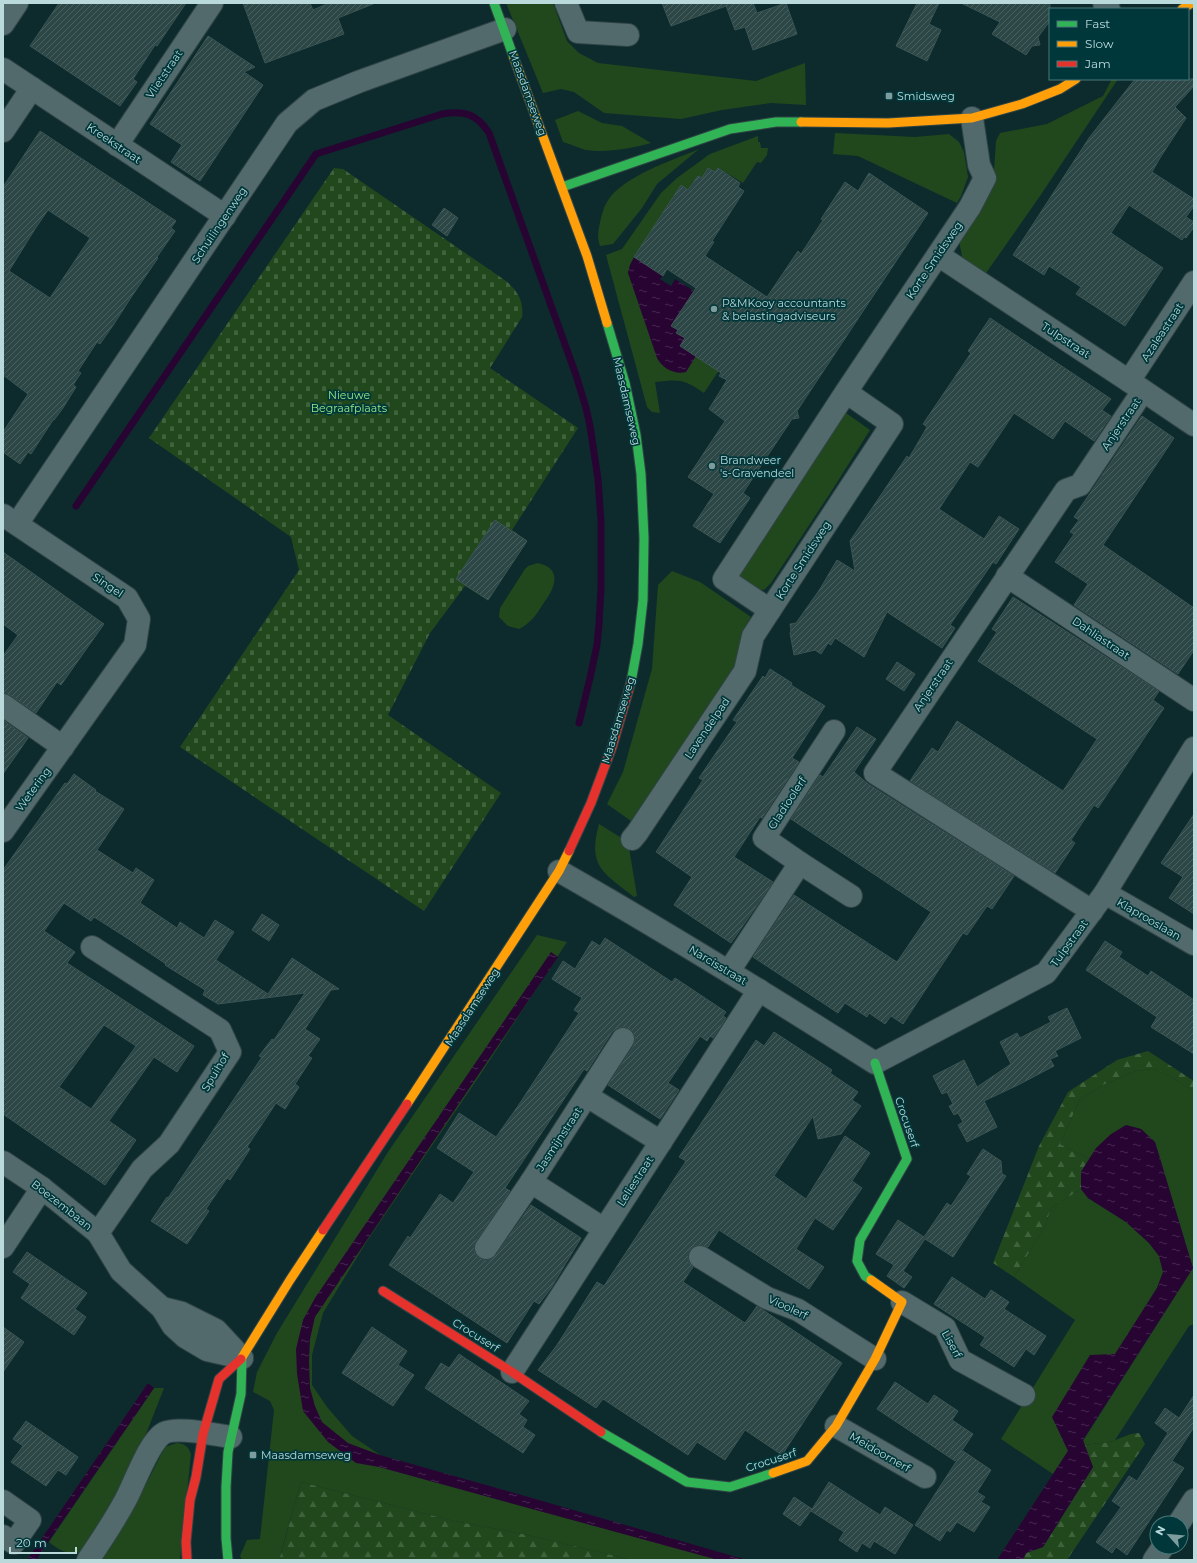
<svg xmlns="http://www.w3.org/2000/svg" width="1197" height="1563" font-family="Montserrat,sans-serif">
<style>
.grass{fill:#21481d}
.forest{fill:url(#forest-firs)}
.cemetery{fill:url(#cemetery-stones)}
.water{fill:url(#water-ripples)}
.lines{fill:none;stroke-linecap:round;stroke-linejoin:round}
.stream{stroke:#280433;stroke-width:7}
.building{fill:url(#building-hatch);stroke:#3b5453;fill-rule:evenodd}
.street-casing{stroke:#304445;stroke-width:24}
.fast-casing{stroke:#304445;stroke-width:11}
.slow-casing{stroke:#304445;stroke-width:11}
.jam-casing{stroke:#304445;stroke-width:11}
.street{stroke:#526a6c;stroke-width:22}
.fast{stroke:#30b455;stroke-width:9}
.slow{stroke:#ff9f0a;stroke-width:9}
.jam{stroke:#e5322d;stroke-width:9}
.poi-dot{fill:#7d9c9e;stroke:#00373a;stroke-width:1.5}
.labels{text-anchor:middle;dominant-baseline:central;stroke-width:3.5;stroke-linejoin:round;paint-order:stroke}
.street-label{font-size:11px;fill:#bad9db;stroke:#00373a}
.poi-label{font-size:11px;fill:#bad9db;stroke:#00373a;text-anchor:start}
.park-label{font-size:11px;fill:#96e984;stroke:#00373a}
</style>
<defs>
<pattern id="forest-firs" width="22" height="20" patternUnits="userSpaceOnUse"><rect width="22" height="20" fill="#21481d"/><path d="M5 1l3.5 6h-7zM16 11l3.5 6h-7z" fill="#3f623d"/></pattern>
<pattern id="cemetery-stones" width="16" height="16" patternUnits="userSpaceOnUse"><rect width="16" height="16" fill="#21481d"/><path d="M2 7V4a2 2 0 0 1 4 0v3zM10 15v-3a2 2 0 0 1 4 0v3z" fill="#3f623d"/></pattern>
<pattern id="water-ripples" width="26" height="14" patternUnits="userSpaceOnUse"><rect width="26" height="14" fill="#280433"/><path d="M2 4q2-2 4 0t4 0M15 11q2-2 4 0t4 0" fill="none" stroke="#452850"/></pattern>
<pattern id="building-hatch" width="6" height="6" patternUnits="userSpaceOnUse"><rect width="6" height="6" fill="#2c4746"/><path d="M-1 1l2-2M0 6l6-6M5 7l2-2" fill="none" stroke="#486160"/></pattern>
</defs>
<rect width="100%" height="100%" fill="#0d2b2d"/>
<!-- grass -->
<g class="grass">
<polygon points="506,3 553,3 567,41 579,53 598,63 756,81 805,63 806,105 771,103 722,110 681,119 604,113 574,92 561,89 543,93"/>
<polygon points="1112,79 1118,79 1040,196 984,276 963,261 959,241 994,171 996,141 1000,133 1047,124 1103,96"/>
<path d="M578,111l24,12 20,3 29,17c-18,5 -45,10 -65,7 -7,-2 -16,-6 -23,-8l-8,-22z"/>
<polygon points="835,133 915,137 949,134 959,142 964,152 968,177 961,196 957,203 858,156 833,154"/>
<path d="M758,136v6h2l1,6h7l-1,7 -6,8 -4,-1 -14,21 -25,-15 -3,4 -7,-4 -6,10 -4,-2 -10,14 -7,-5 -51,80 -2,8 68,83 63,-46 -55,83c-20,-14 -24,-14 -49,-11l5,31 -8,-1 -5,-5 -41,-152 16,-6 39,-56 16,-15 33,-24z"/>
<path d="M699,149l-42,35 -15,24 -29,36 -13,2c-3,-10 -2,-13 0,-24 2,-6 3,-14 7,-20 14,-25 66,-42 92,-53z"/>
<path d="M846,413l24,17 -41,65 -58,88 -7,7c-12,-1 -20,-5 -26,-15l4,-9z"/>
<path d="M538,563c26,6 16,26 5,41 -7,11 -12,19 -24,25l-11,-3 -9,-9 1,-9 25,-39 3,-3z"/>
<polygon points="672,571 700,582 751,617 741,634 744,641 741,668 677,765 671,762 631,821 607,804 623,772 652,669 658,585"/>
<path d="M599,824l29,18 9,54 -3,1c-30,-24 -47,-30 -35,-73z"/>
<polygon points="537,935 567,942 480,1075 367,1241 323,1313 312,1355 312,1385 327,1407 352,1436 383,1457 743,1560 632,1560 528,1535 454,1521 301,1482 280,1556 296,1560 242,1560 240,1556 247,1540 260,1539 274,1410 270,1401 253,1392 257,1372 277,1333 388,1152"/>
<path d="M1152,1069l16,6 26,16v233l-5,2 -74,114 -5,2 -26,3 -1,-4 110,-173 -38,-126 -14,-13 -15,-4c-15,10 -27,19 -37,34l-29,-15 20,-45 23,-14 32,-14z"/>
<polygon points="1081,1189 1088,1198 1126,1222 1149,1243 1159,1256 1163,1272 1157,1288 1115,1355 1068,1451 1053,1474 1001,1439 1075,1320 1014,1277 1045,1226 1051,1208"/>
<path d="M154,1388h10l-40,102 -41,61c-13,6 -24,-1 -34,-9z"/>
<path d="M177,1443c8,1 11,3 14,11l-11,106h-87l33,-48 16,-20 23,-45z"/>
</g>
<!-- forest -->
<g class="forest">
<polygon points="1148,1051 1194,1081 1194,1091 1168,1075 1152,1069 1135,1071 1103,1085 1080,1099 1060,1144 1089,1159 1081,1172 1081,1189 1051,1208 1045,1226 1014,1277 993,1263 1039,1146 1068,1092 1117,1060"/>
<polygon points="1139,1433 1145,1444 1067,1560 1023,1560 1026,1553 1043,1547 1093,1467 1084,1445 1110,1442 1131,1434"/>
<polygon points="301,1482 454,1521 528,1535 632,1560 296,1560 280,1557"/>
</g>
<!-- cemetery -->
<path class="cemetery" d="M334,168l9,1 163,112c12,10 18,21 16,36l-32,51 88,60 -66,102 15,11 -39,59 -23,-14 -35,47 -42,82 113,78 -77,118 -244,-164 119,-177 -8,-33 -142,-99z"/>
<!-- water -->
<g class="water">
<path d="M634,257l29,19 -3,3 11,7 4,-7 19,12 -23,34 7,5 -1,3 8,5 11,18 -10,16c-12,3 -24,-4 -29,-14l-29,-85 2,-8z"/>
<polygon points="551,952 558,957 315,1317 310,1339 309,1362 310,1388 315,1406 322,1422 348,1443 380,1455 511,1492 747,1560 718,1560 379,1467 356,1463 328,1442 303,1411 297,1374 296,1349 303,1320 315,1298"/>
<polygon points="1126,1125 1141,1129 1155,1142 1193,1268 1083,1440 1093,1467 1043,1547 1026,1553 1023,1560 997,1560 1068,1451 1052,1417 1090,1355 1115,1354 1157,1288 1163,1272 1159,1256 1149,1243 1126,1222 1088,1198 1081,1189 1081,1172 1096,1148 1111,1134"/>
<polygon points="148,1383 154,1388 36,1560 27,1560"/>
</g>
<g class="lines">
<!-- stream -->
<path class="stream" d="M76,506l240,-352 126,-40c22,-4 35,0 47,19l87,242 10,33 4,18 8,53 3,43v66l-2,36 -2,21 -7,33 -11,45"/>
</g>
<!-- building -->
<g class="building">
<polygon points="59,3 186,3 157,46 155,45 133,79 137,82 120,106 30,46"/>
<polygon points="243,3 310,3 313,10 329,3 373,4 338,18 344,34 265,63"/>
<polygon points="662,3 753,3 757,13 786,3 797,34 753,50 745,27 735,30 726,6 671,26"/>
<polygon points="917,3 939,3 929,24 941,30 927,61 896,46"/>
<polygon points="961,3 1050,3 1050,21 1038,37 1040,45 1032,46 1026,55 992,34 1000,22"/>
<polygon points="208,36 255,67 244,72 263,85 200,181 171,162 182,145 150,124"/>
<polygon points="1135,79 1194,79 1194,86 1175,107 1186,118 1160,158 1152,172 1194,199 1194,206 1186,217 1194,222 1194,227 1186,238 1184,237 1182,240 1129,205 1111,233 1163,268 1125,326 1076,294 1081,287 1049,266 1044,275 1013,255 1089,138"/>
<path d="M40,131l136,90 -5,7 4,3 -18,26 1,1 -26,38 -18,28 -14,20 -3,-2 -19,29 3,2 -8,12 3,2 -13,21 -9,12h-1l-22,34 -3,-2 -8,12 -17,-12v-20l25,-38 -25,-19v-188zM48,210l42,28 -40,60 -41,-27 26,-42z"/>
<polygon points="708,168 715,172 718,168 740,183 738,187 744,191 712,241 714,242 705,256 767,297 798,251 801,254 823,220 821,219 845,182 858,191 869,173 928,213 797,411 799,418 792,419 743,493 750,498 720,543 693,526 714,494 688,477 725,421 709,409 727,380 719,376 721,373 680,346 685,338 676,333 678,330 671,326 696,288 667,269 663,276 634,257 681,185 688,190 698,176 702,178"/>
<polygon points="444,208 458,218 447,236 432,225"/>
<polygon points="990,318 1111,399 1102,410 1111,416 1094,441 1065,421 1053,439 1014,413 978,467 970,462 939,509 984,539 999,516 1019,529 996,564 993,562 950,625 955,628 942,648 887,612 864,657 835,638 831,645 828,643 821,654 815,650 794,655 790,633 791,631 790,624 796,623 820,589 837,560 855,571 850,541 907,456 909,458 927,427 923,424 971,353 968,351"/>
<polygon points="1142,416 1174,438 1103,545 1194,608 1194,650 1178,674 1074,605 1088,584 1055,562 1074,534 1070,532 1079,520 1074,517"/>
<polygon points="495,520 527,541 488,600 456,579"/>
<polygon points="3,552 104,624 61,685 57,682 36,713 10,695 3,693 3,656 18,635 3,624"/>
<polygon points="1013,597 1159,691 1153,700 1164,708 1098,808 1094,805 1071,840 1075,843 1055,873 910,781 932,748 938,752 957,721 1063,791 1097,739 978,661 997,632 992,629"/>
<polygon points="897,662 915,674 904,691 886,679"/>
<polygon points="770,669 792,683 791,685 825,706 792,758 799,762 762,818 760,817 734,857 773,882 731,943 674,905 692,877 656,852 703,780 699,778 737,722 733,720 763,676 765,678"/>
<polygon points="3,720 28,738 3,774"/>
<polygon points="857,727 876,739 854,772 868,784 1014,876 992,909 987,906 967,935 963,933 903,1024 891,1016 885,1024 869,1013 867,1017 845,1003 838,1013 753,957 794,895 897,962 931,912 791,819 820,775 823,777"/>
<path d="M74,774l22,16 -1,1 29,18 -27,41 36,23 3,-5 18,12 -14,23 37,25 3,-6 24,16 11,-18 19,12 -18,28 52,34 24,-36 47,31 -8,1 -26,39 15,10 -12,17 4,2 -17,26 4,3 -14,22 -9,-6 -29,44 3,2 -20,31 -3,-2 -21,31 3,2 -22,33 -36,-23 16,-24 1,1 94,-141 -3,-1 13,-17 2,1 31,-47 -87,11 -15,-9 2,-5 -40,-25 1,-1 -39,-26 -33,-21 -3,4 -27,-18 -20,28 31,21 -8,11 127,83 -17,26 -23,-15 -45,64 27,19 -31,45 -102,-71v-244l62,-87 2,1zM104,1025l32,21 -45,63 -32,-22z"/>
<polygon points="1194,814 1194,914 1169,898 1183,877 1161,863"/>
<polygon points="262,914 279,925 269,941 252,930"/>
<polygon points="605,938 672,982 675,978 726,1012 723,1016 726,1018 713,1038 710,1036 707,1041 700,1036 668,1083 679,1090 660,1119 608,1085 634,1045 635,1040 634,1034 630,1029 624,1027 617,1028 612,1032 587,1071 584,1069 505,1188 510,1191 476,1241 474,1247 475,1253 479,1258 485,1260 492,1259 496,1255 531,1205 581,1238 551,1288 539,1304 534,1301 507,1343 389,1265 408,1236 410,1238 440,1194 453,1203 474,1172 437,1148 459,1113 496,1137 518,1106 579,1013 574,1010 582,998 552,979 563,961 575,969 592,941 600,946"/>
<polygon points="1105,941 1122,952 1119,957 1148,976 1151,971 1194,1000 1194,1054 1151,1027 1157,1017 1086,970"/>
<polygon points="1067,1008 1081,1038 1055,1051 1058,1056 1050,1059 1054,1066 1018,1085 984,1101 997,1127 967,1142 958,1125 963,1122 958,1113 954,1115 949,1106 953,1104 947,1092 942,1094 933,1076 964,1060 977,1087 1011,1064 1000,1042 1017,1033 1020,1038 1051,1022 1048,1017"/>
<polygon points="774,1032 832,1070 830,1073 858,1092 852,1100 861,1106 841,1134 818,1139 813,1116 774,1176 806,1199 845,1136 870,1153 852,1181 862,1188 833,1230 815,1218 796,1249 824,1267 809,1289 719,1230 708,1247 700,1245 694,1246 690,1250 688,1257 689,1263 693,1267 683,1282 745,1323 757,1306 842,1363 782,1455 745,1430 725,1460 697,1442 688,1455 603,1399 596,1408 538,1370 557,1345 597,1282 604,1286 686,1161 679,1157 756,1040 764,1046"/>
<polygon points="983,1149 1001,1161 1002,1174 1006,1176 953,1257 925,1239 903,1271 912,1277 904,1288 887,1276 894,1265 876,1254 898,1220 924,1237 947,1203 951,1206 971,1176 967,1174"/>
<polygon points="27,1252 87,1293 75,1309 86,1317 74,1335 21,1298 30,1284 13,1272"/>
<polygon points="952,1277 985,1299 991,1290 1009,1302 1004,1309 1046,1336 1034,1355 1026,1349 1014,1367 980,1345 985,1337 934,1304"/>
<polygon points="3,1327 24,1342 3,1372"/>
<polygon points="372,1327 407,1351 398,1365 414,1375 393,1406 342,1373"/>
<polygon points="459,1354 529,1401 519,1414 527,1420 523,1427 535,1435 523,1453 425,1388 441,1363 449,1368"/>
<polygon points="895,1382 928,1404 934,1395 958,1411 952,1420 973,1434 955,1461 877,1409"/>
<polygon points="1194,1395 1194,1427 1172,1461 1184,1468 1127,1555 1116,1547 1112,1553 1096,1542 1121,1507 1112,1501 1129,1476 1137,1481 1168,1433 1155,1423 1165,1408 1179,1418"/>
<polygon points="26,1421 78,1457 66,1475 58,1470 46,1486 11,1462 23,1446 13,1439"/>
<polygon points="963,1451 991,1470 977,1492 985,1497 981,1502 990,1507 974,1532 957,1522 950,1532 947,1530 940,1541 915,1525"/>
<polygon points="829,1482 880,1515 885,1507 913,1525 895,1554 874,1541 870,1548 862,1543 857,1552 839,1540 844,1532 811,1511"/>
<polygon points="794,1497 812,1509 800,1526 783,1514"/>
</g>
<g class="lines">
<defs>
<g id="street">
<polyline points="566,3 578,32 628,35"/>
<polyline points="1104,3 1109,9"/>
<polyline points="3,24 17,3"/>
<polyline points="3,69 225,216"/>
<polyline points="3,131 32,88"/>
<polyline points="117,145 212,3"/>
<polyline points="938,255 1129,381 1194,425"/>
<polyline points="1129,381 1194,282"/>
<polyline points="846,392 724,579 770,610 892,424 846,392 970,207 985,178 979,165 972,118"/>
<polyline points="3,515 127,598 139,619 135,645 3,831"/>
<polyline points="17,524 287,123 314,100 358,82 505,29"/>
<polyline points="1007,576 1194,700"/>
<polyline points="3,705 63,747"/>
<polyline points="632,839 637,833 745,671 753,636 770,610"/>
<polyline points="800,863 851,896"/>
<path d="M559,871c107,61 212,126 316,192l171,-90 59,-80 89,-145"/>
<polyline points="1105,893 1194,944"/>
<polyline points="1092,911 875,773 1066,490 1080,485 1143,391"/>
<polyline points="92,947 220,1030 230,1052 169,1144 142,1169 98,1233"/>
<polyline points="729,971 800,863 764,838 834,731"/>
<polyline points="587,1096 661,1142"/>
<polyline points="3,1162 42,1188 98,1233 121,1271 162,1308 173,1326 185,1337 207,1350 242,1358"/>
<polyline points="531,1182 604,1229"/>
<polyline points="3,1247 42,1188"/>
<polyline points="486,1248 531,1182 623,1039"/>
<polyline points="700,1257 767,1298 798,1310 875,1359"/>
<polyline points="902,1302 945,1328 960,1360 1024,1395"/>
<polyline points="162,1308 182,1313 216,1330 242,1358"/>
<polyline points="512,1372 759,990"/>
<polyline points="836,1426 925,1477"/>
<polyline points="3,1501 30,1520 14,1543 3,1536"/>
<polyline points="1179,1523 1194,1500"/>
<path d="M88,1560c13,-19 26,-39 37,-59 9,-16 24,-60 39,-68 14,-7 51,2 67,4"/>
<polyline points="1154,1560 1163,1547"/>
</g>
<g id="fast">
<polyline points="494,3 514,58"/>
<polyline points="562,187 730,129 776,122 801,122"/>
<polyline points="607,323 625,383 636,435 641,474 644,538 643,600 638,644 631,682"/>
<polyline points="871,1280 865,1276 857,1261 860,1240 907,1159 875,1063"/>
<polyline points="601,1432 687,1482 730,1487 773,1473"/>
<polyline points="228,1560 226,1538 226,1487 228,1452 241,1394 242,1358"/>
</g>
<g id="slow">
<polyline points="1182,9 1192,3"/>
<polyline points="514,58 587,256 607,323"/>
<polyline points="801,122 888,123 972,118 1022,104 1060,89 1076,79"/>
<polyline points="407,1104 559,871 569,851"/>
<polyline points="241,1359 290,1280 323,1230"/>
<polyline points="773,1473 807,1461 836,1426 875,1359 902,1302 871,1280"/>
</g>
<g id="jam">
<polyline points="569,851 591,803 612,747 631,682"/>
<polyline points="323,1230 407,1104"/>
<polyline points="383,1291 512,1372 601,1432"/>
<polyline points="187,1560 186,1542 190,1500 196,1477 203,1434 219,1379 241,1359"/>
</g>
</defs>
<!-- street casing -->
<use href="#street" class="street-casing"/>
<!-- fast casing -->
<use href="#fast" class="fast-casing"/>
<!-- slow casing -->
<use href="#slow" class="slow-casing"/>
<!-- jam casing -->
<use href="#jam" class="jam-casing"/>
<!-- street -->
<use href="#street" class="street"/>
<!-- fast -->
<use href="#fast" class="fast"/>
<!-- slow -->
<use href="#slow" class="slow"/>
<!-- jam -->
<use href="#jam" class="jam"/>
</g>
<!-- markers -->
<g class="poi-dot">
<rect x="885" y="92" width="8" height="8" rx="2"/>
<circle cx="714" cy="309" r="4"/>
<circle cx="712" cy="466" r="4"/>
<rect x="249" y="1451" width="8" height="8" rx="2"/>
</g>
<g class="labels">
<!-- street labels -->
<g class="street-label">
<text transform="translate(164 74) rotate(-56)">Vlietstraat</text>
<text transform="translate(528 93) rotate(70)">Maasdamseweg</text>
<text transform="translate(114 143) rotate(34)">Kreekstraat</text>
<text transform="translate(219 225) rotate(-56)">Schuilingenweg</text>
<text transform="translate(934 260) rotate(-56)">Korte Smidsweg</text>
<text transform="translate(1162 332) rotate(-57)">Azaleastraat</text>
<text transform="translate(1066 340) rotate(33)">Tulpstraat</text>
<text transform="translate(627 401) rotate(77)">Maasdamseweg</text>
<text transform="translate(1121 424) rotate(-56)">Anjerstraat</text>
<text transform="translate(803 560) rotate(-57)">Korte Smidsweg</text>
<text transform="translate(108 585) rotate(34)">Singel</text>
<text transform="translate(1101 638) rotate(34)">Dahliastraat</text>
<text transform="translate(933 685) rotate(-56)">Anjerstraat</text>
<text transform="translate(618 720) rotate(-73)">Maasdamseweg</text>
<text transform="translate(707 728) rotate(-56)">Lavendelpad</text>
<text transform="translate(33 789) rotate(-54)">Wetering</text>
<text transform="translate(787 803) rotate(-57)">Gladioolerf</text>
<text transform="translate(1149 919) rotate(30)">Klaprooslaan</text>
<text transform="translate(1069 943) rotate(-54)">Tulpstraat</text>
<text transform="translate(718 965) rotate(31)">Narcisstraat</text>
<text transform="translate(472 1007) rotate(-57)">Maasdamseweg</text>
<text transform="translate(215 1072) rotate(-59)">Spuihof</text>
<text transform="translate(907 1122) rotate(71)">Crocuserf</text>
<text transform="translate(559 1139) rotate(-57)">Jasmijnstraat</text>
<text transform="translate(635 1181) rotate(-57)">Leliestraat</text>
<text transform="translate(62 1205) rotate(38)">Boezembaan</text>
<text transform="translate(788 1307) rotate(25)">Vioolerf</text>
<text transform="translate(476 1335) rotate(32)">Crocuserf</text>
<text transform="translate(952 1344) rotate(61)">Liserf</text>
<text transform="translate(880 1452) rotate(30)">Meidoornerf</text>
<text transform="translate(771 1460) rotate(-18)">Crocuserf</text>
</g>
<!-- poi labels -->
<g class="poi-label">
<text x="897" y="96">Smidsweg</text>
<text x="722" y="303">P&amp;MKooy accountants<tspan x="722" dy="13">&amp; belastingadviseurs</tspan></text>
<text x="720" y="460">Brandweer<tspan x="720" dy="13">'s-Gravendeel</tspan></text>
<text x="261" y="1455">Maasdamseweg</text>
</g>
<!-- park labels -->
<g class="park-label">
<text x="349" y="395">Nieuwe<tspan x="349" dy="13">Begraafplaats</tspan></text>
</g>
</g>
<!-- border -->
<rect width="1197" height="1563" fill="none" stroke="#bad9db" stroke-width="8"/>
<!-- legend -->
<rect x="1049" y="8" width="140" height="72" fill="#00373a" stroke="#4a787a"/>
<rect x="1057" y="21" width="20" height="6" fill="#30b455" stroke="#4a787a"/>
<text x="1085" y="28" font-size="12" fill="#bad9db">Fast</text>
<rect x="1057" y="41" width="20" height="6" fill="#ff9f0a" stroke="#4a787a"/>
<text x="1085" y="48" font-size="12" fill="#bad9db">Slow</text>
<rect x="1057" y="61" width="20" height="6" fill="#e5322d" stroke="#4a787a"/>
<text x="1085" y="68" font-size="12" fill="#bad9db">Jam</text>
<!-- north arrow -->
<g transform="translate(1169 1535) rotate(297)"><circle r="19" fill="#00373a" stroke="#4a787a"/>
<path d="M0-3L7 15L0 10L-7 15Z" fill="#7d9c9e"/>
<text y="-6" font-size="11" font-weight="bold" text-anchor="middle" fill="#bad9db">N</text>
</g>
<!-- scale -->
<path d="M10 1547v6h66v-6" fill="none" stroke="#bad9db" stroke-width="2"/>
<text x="16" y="1547" font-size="12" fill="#bad9db" stroke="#00373a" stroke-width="3" paint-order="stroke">20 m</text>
</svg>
